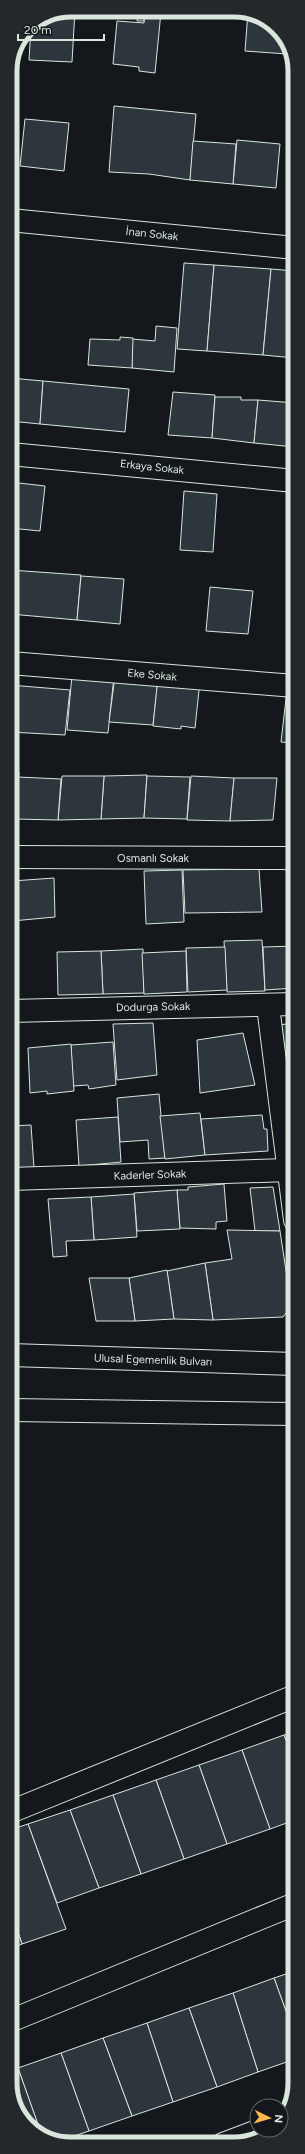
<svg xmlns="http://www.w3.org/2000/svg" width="305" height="2154" font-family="Figtree,sans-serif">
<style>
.building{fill:#2c363c;stroke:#d8e6dc}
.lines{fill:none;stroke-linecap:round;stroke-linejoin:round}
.street-casing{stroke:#d8e6dc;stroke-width:24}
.primary-casing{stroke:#d8e6dc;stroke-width:24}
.street{stroke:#14181c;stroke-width:22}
.primary{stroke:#14181c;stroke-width:22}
.labels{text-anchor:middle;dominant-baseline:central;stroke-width:3;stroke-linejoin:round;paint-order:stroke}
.street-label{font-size:11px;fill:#d8e6dc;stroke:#14181c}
.rim{fill:none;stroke:#d8e6dc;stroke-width:5}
</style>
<rect width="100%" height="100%" fill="#14181c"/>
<!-- building -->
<g class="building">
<polygon points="71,10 75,10 72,62 29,60 31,27"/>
<polygon points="131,11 145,11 144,21 137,21 138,13"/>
<polygon points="145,11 161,12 155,73 139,71 139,67 113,64 117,21 144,23"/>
<polygon points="248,12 280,31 287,49 287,54 245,51"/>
<polygon points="114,106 196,114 190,180 149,174 109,172"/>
<polygon points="25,119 69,123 64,171 20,166"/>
<polygon points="237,140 280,144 276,188 233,184"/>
<polygon points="193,141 236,144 233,184 190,180"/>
<polygon points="184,263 214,265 207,351 177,349"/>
<polygon points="214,265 271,269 263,355 207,351"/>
<polygon points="271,269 295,271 295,358 263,355"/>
<polygon points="156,326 177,328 174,372 132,368 132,339 155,341"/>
<polygon points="120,337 133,338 132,368 88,365 90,339 120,340"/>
<polygon points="10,378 43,381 40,424 10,421"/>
<polygon points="43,381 129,389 125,432 40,424"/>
<polygon points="173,392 215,395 212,438 168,435"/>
<polygon points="215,397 241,397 241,400 258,400 254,443 212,438"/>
<polygon points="258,400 295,403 295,447 254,443"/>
<polygon points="10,482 45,486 40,531 10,528"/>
<polygon points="184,491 217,494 213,552 180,550"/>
<polygon points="10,570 81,575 77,620 10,614"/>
<polygon points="81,576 124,579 120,624 77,620"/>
<polygon points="210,587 253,591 248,634 206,631"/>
<polygon points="295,593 295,638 291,637"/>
<polygon points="72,675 114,676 108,733 67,730"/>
<polygon points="115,676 158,679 153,725 109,722"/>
<polygon points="158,677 200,681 195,728 181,726 181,729 153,726"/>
<polygon points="10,685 70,690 65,735 10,732"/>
<polygon points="287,690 295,691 295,743 281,742"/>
<polygon points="10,771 19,772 15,819 10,819"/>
<polygon points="147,775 144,818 101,819 104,776"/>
<polygon points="62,776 104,776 101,819 58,820"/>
<polygon points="147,776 190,777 187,819 144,818"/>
<polygon points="191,776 234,778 230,821 187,820"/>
<polygon points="18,777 61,779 58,820 15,819"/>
<polygon points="234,778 277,778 273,820 230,821"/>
<polygon points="10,869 11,869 12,917 10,917"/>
<polygon points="259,869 262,912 185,913 183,870"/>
<polygon points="182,870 184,922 146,924 144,871"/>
<polygon points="54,878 55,917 12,921 12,881"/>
<polygon points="262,940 265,991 227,992 224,941"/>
<polygon points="295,946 295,988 265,990 263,947"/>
<polygon points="225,947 227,990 188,992 186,948"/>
<polygon points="143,949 144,993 103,994 101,951"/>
<polygon points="101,951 103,994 58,995 57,952"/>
<polygon points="186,951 187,992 144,994 142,953"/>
<polygon points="10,954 13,954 13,997 13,992 10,992"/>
<polygon points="153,1023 157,1075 117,1080 113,1024"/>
<polygon points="295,1023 295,1093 291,1094 278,1025"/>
<polygon points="243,1033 255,1085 200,1093 197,1040"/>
<polygon points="113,1042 116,1085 89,1089 88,1085 73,1086 71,1045"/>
<polygon points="71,1044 74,1091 47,1094 47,1091 30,1093 28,1048"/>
<polygon points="159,1094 165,1158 149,1159 148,1140 120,1142 117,1098"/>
<polygon points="291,1094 295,1094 295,1116"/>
<polygon points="200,1113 205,1155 165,1159 160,1116"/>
<polygon points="262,1115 264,1129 267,1129 268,1151 205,1155 201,1119"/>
<polygon points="118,1117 121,1162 79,1166 76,1120"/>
<polygon points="31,1125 34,1168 10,1170 10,1126"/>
<polygon points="224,1184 227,1221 216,1222 216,1229 180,1228 177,1190 188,1190 188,1187"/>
<polygon points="273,1187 280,1231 255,1231 250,1188"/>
<polygon points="177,1190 180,1229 137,1231 134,1193"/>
<polygon points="134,1194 137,1237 94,1240 91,1197"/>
<polygon points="91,1197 94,1240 66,1241 67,1256 53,1257 48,1199"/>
<polygon points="10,1201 13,1201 17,1246 10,1247"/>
<polygon points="227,1230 280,1231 290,1297 287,1297 289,1309 283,1317 213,1320 205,1263 232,1259"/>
<polygon points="205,1263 213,1320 174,1319 167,1271"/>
<polygon points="167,1270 174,1319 135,1321 129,1278"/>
<polygon points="89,1278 129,1278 135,1321 96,1321"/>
<polygon points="295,1732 295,1765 284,1735"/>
<polygon points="284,1735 295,1765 295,1820 270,1829 242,1750"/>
<polygon points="242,1750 270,1829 227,1844 199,1765"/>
<polygon points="199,1765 227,1844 184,1859 156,1780"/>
<polygon points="156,1780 184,1859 141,1874 113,1795"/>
<polygon points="113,1795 141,1874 99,1888 70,1810"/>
<polygon points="70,1810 99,1888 57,1903 28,1824"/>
<polygon points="28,1824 66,1929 22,1944 10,1909 10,1830"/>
<polygon points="10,1909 22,1944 10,1949"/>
<polygon points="295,1971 295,2036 274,1978"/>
<polygon points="274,1978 295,2036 295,2059 258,2072 233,1993"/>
<polygon points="233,1993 258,2072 217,2087 189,2008"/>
<polygon points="189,2008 217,2087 173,2102 147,2023"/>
<polygon points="147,2023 173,2102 132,2116 103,2038"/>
<polygon points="103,2038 132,2116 89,2131 61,2053"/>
<polygon points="61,2053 89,2131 56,2142 41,2133 18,2068"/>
<polygon points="18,2068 41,2133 25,2123 10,2087 10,2070"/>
</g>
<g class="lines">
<defs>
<g id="street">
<polyline points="10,220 295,248"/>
<polyline points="10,454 295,481"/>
<polyline points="10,663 295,686"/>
<polyline points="10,857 285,858 295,860"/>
<polyline points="268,1006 295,1220"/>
<polyline points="10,1011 295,1004"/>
<polyline points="10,1179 289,1170"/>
<polyline points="10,1812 295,1696"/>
<polyline points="10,2021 295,1904"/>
<polyline points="223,2144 260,2130"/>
</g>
<g id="primary">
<polyline points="10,1355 295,1364"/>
<polyline points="10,1410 295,1414"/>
</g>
</defs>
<!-- street casing -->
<use href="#street" class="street-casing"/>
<!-- primary casing -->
<use href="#primary" class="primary-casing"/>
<!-- street -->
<use href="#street" class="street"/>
<!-- primary -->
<use href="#primary" class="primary"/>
</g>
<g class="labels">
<!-- street labels -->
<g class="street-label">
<text transform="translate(152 234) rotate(6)">İnan Sokak</text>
<text transform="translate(152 467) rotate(6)">Erkaya Sokak</text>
<text transform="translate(152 675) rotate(5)">Eke Sokak</text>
<text x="153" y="858">Osmanlı Sokak</text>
<text transform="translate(153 1007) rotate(-1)">Dodurga Sokak</text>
<text transform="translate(150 1175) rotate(-2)">Kaderler Sokak</text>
<text transform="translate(153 1360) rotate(2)">Ulusal Egemenlik Bulvarı</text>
</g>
</g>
<!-- crop -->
<path d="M0 0H305V2154H0ZM71 17H234A54 54 0 0 1 288 71V2083A54 54 0 0 1 234 2137H71A54 54 0 0 1 17 2083V71A54 54 0 0 1 71 17Z" fill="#24282b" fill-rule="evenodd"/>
<path class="rim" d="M71 17H234A54 54 0 0 1 288 71V2083A54 54 0 0 1 234 2137H71A54 54 0 0 1 17 2083V71A54 54 0 0 1 71 17Z"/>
<!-- north arrow -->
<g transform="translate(269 2118) rotate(95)"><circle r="19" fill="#14181c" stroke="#626a69"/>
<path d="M0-3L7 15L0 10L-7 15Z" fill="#ffb74d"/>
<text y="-6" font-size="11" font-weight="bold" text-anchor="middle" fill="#d8e6dc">N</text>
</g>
<!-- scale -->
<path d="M18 34v6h86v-6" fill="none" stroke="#d8e6dc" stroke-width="2"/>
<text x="24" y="34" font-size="12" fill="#d8e6dc" stroke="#14181c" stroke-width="3" paint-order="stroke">20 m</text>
</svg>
